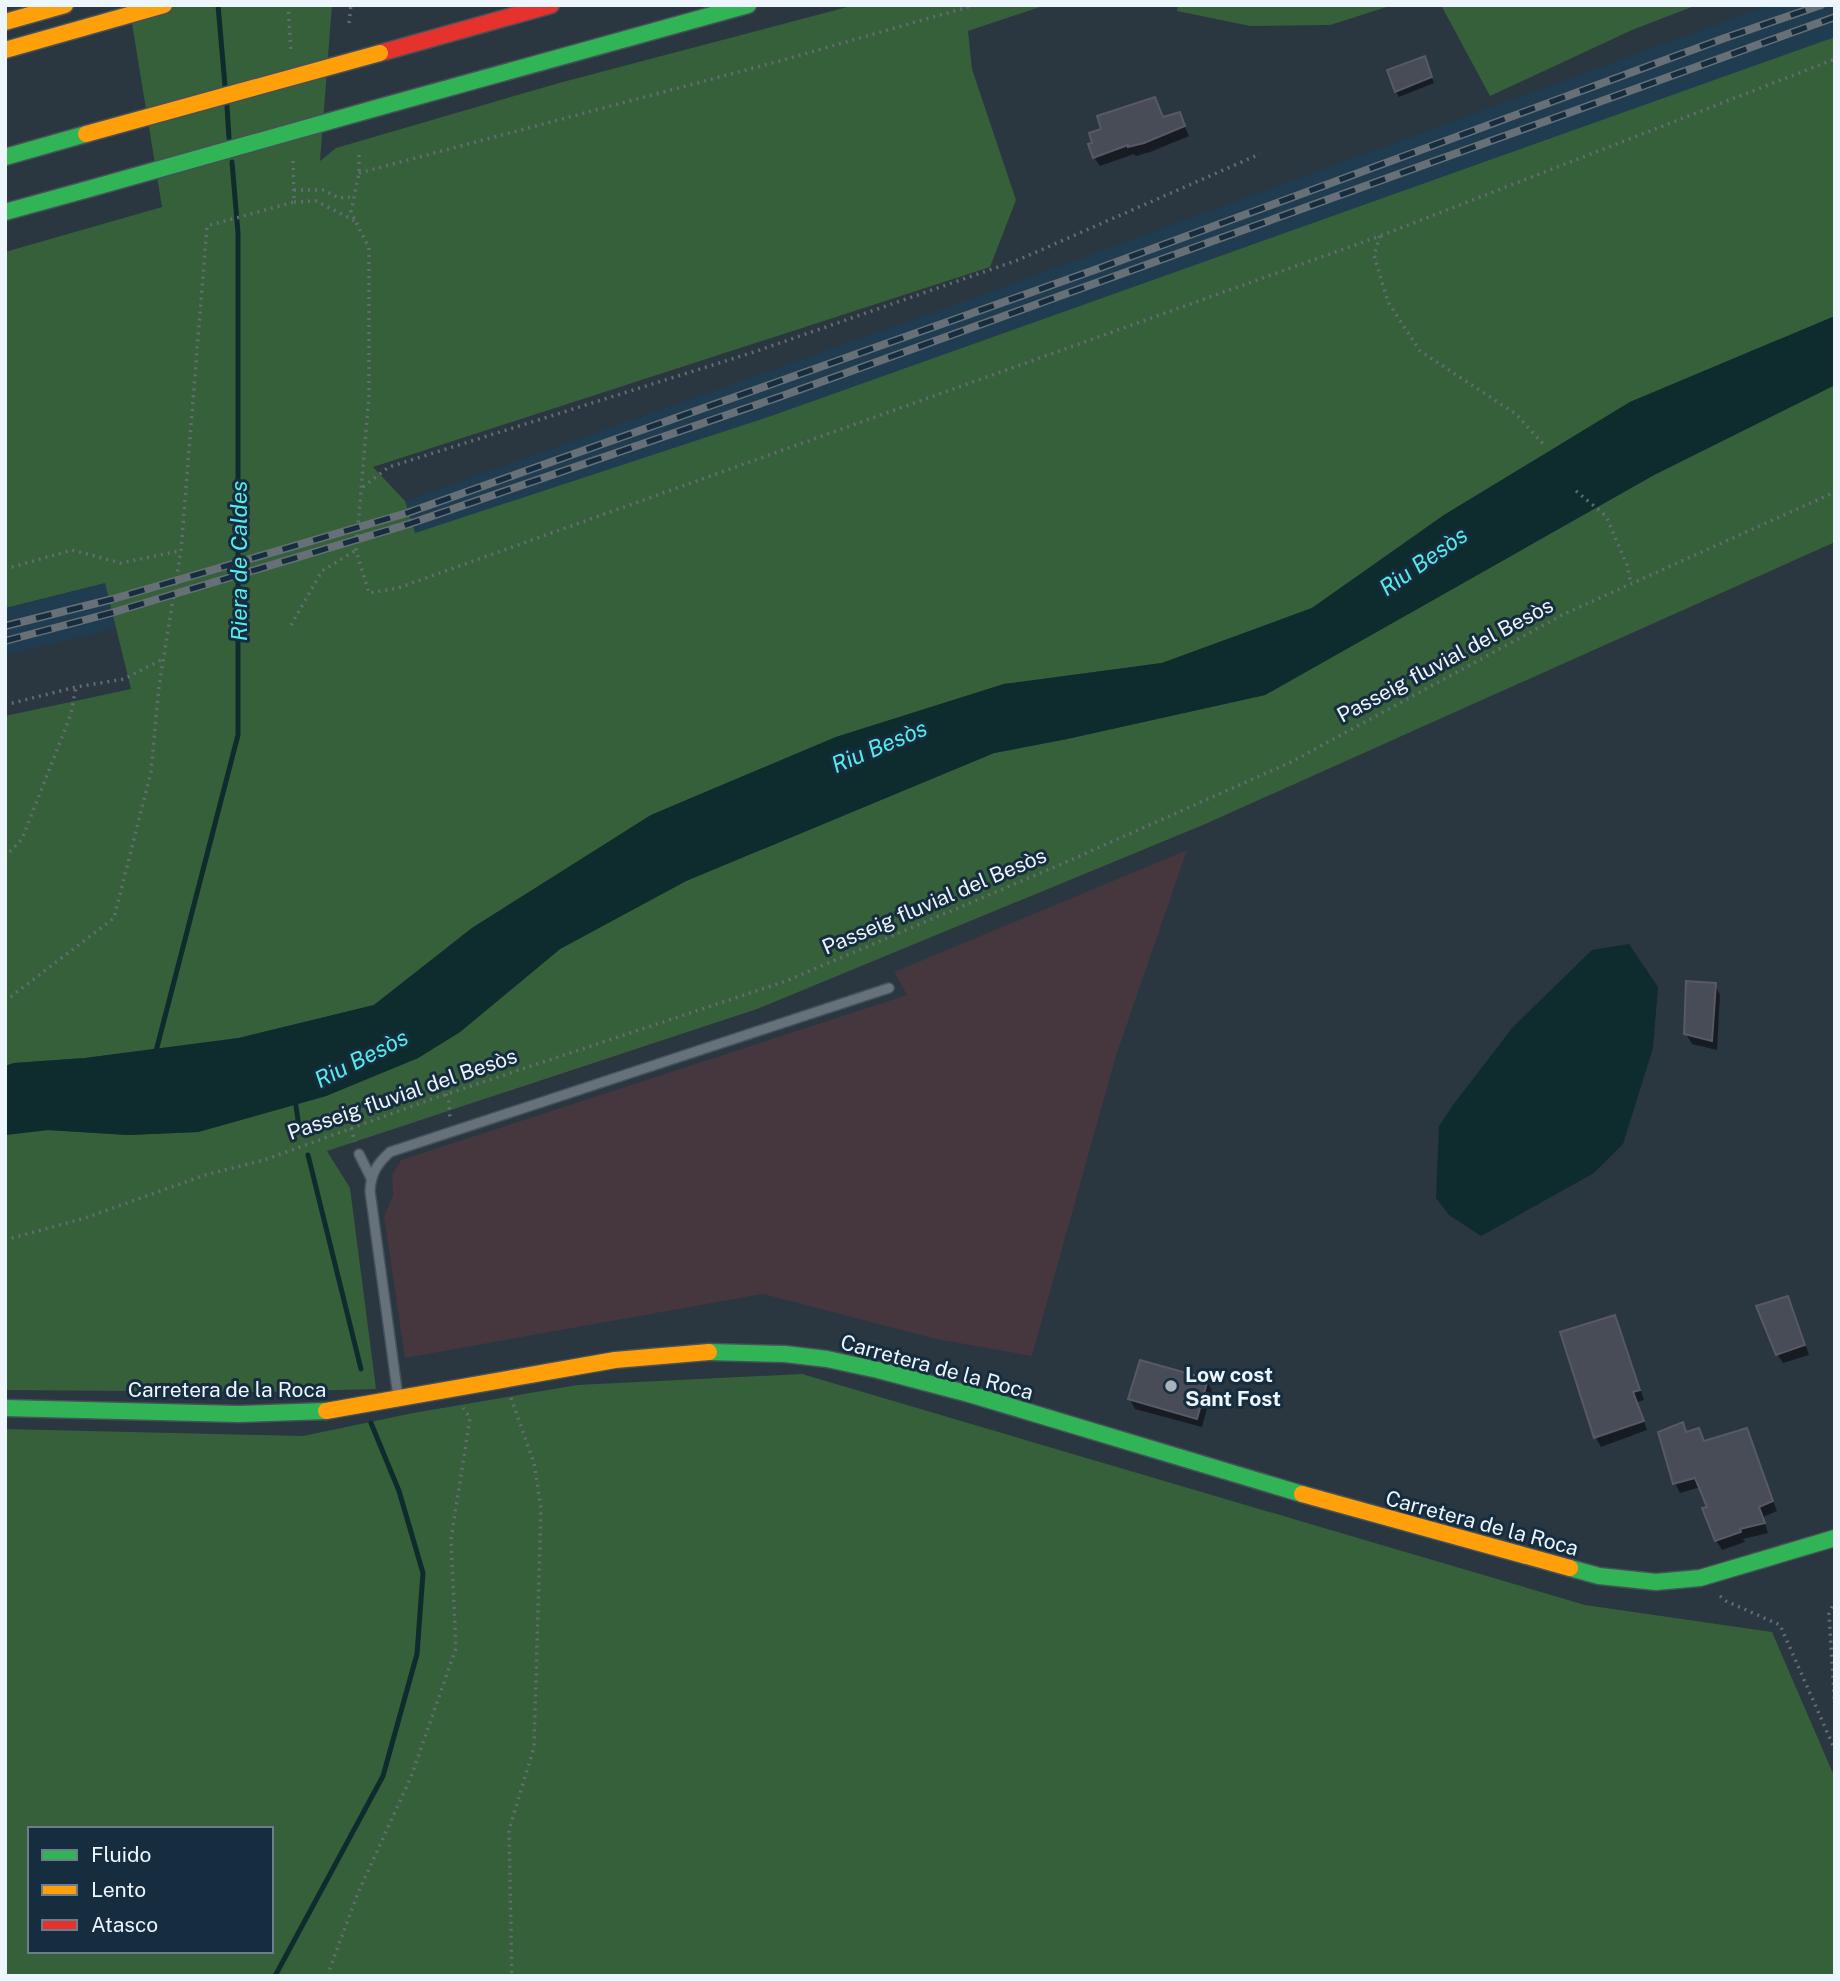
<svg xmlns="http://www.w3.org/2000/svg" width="1840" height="1981" font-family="'Public Sans',sans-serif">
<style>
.industrial{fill:#46363d}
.built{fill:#203c51}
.green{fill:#366039;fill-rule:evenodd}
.water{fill:#0e2c2d}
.shadow{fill:#0007}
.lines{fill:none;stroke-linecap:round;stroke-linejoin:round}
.stream{stroke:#0e2c2d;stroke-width:5}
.building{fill:#484c56;stroke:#575a64;stroke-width:2}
.lane-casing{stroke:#475159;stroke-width:12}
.fast-casing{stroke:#475159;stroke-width:19}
.slow-casing{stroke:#475159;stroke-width:19}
.jam-casing{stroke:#475159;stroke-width:19}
.path{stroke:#626c73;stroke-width:3.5;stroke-dasharray:2 5;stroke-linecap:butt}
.lane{stroke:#677179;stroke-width:9}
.fast{stroke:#30b455;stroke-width:16}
.slow{stroke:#ff9f0a;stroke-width:16}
.jam{stroke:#e5322d;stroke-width:16}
.rail-casing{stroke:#677077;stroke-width:8}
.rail{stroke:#162d3f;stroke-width:5;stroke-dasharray:16;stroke-linecap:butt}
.fast-bridge-casing{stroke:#475159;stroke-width:19;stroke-linecap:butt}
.slow-bridge-casing{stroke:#475159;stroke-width:19;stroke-linecap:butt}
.fast-bridge{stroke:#30b455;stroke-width:16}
.slow-bridge{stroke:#ff9f0a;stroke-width:16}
.poi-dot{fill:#a9b2bb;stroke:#162d3f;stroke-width:2.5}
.labels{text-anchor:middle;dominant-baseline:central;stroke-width:6;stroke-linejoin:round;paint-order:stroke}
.street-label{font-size:21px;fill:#edf5fd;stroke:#162d3f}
.poi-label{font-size:21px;font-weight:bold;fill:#edf5fd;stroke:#162d3f;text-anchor:start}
.water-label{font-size:23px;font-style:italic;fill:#59eaea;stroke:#162d3f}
</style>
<rect width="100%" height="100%" fill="#2a3640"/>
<!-- industrial -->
<polygon class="industrial" points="1187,850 1116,1056 1032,1356 936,1339 763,1294 405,1358 384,1216 393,1196 392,1174 401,1160 907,995 894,972"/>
<!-- built -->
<g class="built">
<polygon points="1769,5 1835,5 1835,37 771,416 414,534 405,501 976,297"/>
<polygon points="105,583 117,628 5,655 5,608"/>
</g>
<!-- green -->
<g class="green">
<polygon points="129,5 332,5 320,161 336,148 559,83 855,5 1046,5 968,31 972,69 1016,200 990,267 373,467 405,501 415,533 771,416 1835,37 1835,316 1630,402 1444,515 1312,608 1162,663 1004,684 836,737 651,815 472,928 374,1005 239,1038 85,1058 14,1063 5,1066 5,716 131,689 105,583 5,608 5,252 162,207"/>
<polygon points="1178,5 1393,5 1330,25 1250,26 1177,11"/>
<polygon points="1441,5 1697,5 1632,30 1490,96"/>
<polygon points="1835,385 1835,542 1203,825 757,1009 327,1151 350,1188 376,1389 261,1392 5,1390 5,1135 48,1130 128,1135 198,1132 326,1096 418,1058 460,1032 560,949 686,881 994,753 1067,739 1265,695 1654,475"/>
<path d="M802,1374l783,231 187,27 63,146v198h-1830v-547l298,7 110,-23 164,-28zM30,1829h241v122h-241z"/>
</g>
<!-- water -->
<g class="water">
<polygon points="1835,316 1835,385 1654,475 1265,695 1067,739 994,753 686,881 560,949 460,1032 418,1058 326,1096 198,1132 128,1135 48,1130 5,1135 5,1066 14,1063 85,1058 239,1038 374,1005 472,928 651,815 836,737 1004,684 1162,663 1312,608 1444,515 1630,402"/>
<polygon points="1629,944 1658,987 1653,1048 1623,1144 1594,1173 1481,1236 1449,1215 1436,1198 1439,1126 1453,1105 1513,1027 1592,950"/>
</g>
<!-- shadow -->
<g class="shadow">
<polygon points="1427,64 1434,83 1399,97 1396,91"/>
<polygon points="1179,114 1189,136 1150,152 1136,156 1134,154 1100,166 1094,157 1164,119"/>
<polygon points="1715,985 1720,995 1717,1050 1692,1044 1686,1034"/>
<polygon points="1788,1298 1793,1307 1809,1355 1783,1363 1777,1354"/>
<polygon points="1614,1317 1619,1326 1644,1400 1637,1402 1647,1430 1601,1447 1596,1438 1563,1333"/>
<polygon points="1207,1381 1212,1390 1202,1427 1135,1409 1130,1399"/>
<polygon points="1682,1425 1687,1434 1698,1430 1705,1443 1746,1430 1777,1511 1763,1517 1768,1533 1743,1539 1745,1542 1722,1550 1716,1540 1709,1508 1700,1487 1680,1493 1675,1483"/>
</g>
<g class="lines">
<!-- stream -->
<g class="stream">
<polyline points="218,5 225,86"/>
<polyline points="227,106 229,138"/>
<polyline points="155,1055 238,735 238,233 232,162"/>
<polyline points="295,1099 299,1127"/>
<polyline points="308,1155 361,1369"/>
<polyline points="275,1976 383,1776 417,1654 423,1573 399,1491 371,1423"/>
</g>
</g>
<!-- building -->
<g class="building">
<polygon points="1425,56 1432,77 1395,92 1387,70"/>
<polygon points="1155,97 1163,117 1180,112 1185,126 1144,143 1128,147 1128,145 1093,158 1088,144 1092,143 1089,133 1101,129 1097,116"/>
<polygon points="1686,981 1716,983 1712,1041 1684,1034"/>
<polygon points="1788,1296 1805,1345 1776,1355 1756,1306"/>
<polygon points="1615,1315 1640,1390 1633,1392 1644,1421 1594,1438 1560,1332"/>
<polygon points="1140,1360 1208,1379 1197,1419 1128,1399"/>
<polygon points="1683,1422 1686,1432 1699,1428 1704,1441 1747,1428 1773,1501 1759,1507 1765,1523 1740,1529 1741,1532 1715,1541 1702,1508 1707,1507 1695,1478 1673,1484 1658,1432"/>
</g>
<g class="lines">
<defs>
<g id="lane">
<polyline points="359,1154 371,1178"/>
<path d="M398,1397l-28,-206c1,-18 7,-27 20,-39l499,-164"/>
</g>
<g id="fast">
<polyline points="380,107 748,5"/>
<polyline points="5,157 86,134"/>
<polyline points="5,212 85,190"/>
<polyline points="709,1352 785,1354 827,1359 878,1370 969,1394 1302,1494"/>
<polyline points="5,1408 238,1414 326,1411"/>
<polyline points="1570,1568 1599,1576 1656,1582 1700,1578 1835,1538"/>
</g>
<g id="slow">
<polyline points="5,22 65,5"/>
<polyline points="5,50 164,5"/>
<polyline points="326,1411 615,1360 709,1352"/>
<polyline points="1302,1494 1570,1568"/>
</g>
<polyline id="jam" points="380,53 551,5"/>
</defs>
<!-- lane casing -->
<use href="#lane" class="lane-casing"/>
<!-- fast casing -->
<use href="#fast" class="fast-casing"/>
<!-- slow casing -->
<use href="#slow" class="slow-casing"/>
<!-- jam casing -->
<use href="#jam" class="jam-casing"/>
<!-- path -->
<g class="path">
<polyline points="288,5 291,52"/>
<polyline points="349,23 351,5"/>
<polyline points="359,155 359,173 351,212 369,248 369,395 356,550 369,593 398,588 1380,236 1835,59"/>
<polyline points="359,173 776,62 975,5"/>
<polyline points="294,190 323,190 339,198 353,197"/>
<polyline points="294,202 316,201 355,221"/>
<polyline points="1380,236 1374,255 1388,302 1420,351 1516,414 1545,446"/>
<polyline points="363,487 389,467 754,352 1018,260 1260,154"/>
<polyline points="1576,491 1606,516 1627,565 1631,584"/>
<polyline points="5,569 72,550 121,563 179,551"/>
<polyline points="291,625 322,571 356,550"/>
<polyline points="5,705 76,687 124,679 163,659"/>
<polyline points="5,857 22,839 71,714 76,687"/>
<polyline points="5,1001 114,918 151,772 159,686 181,550 207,226 294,202 293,157"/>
<polyline points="446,1094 449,1102 450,1120"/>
<polyline points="351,1128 355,1142"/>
<polyline points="5,1240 85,1218 205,1175 264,1160 432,1099 786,981 1064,863 1291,762 1564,614 1835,492"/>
<polyline points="511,1398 534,1463 541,1508 534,1747 509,1830 512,1976"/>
<polyline points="1720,1596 1726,1601 1780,1625 1835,1750"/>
<polyline points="1835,1600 1829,1614 1835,1710"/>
<polyline points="327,1976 358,1893 411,1777 456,1648 451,1539 470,1418 463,1408"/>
</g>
<!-- lane -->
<use href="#lane" class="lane"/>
<!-- fast -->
<use href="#fast" class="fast"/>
<!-- slow -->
<use href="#slow" class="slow"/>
<!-- jam -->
<use href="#jam" class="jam"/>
<defs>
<g id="rail">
<polyline points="5,626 113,599 407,513 1100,268 1722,39 1821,5"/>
<polyline points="5,641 111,613 409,524 782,396 1835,17"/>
</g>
</defs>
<!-- rail casing -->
<use href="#rail" class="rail-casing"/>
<!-- rail -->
<use href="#rail" class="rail"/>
<defs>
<polyline id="fast-bridge" points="85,190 380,107"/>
<polyline id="slow-bridge" points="86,134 380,53"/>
</defs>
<!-- fast-bridge casing -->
<use href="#fast-bridge" class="fast-bridge-casing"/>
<!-- slow-bridge casing -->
<use href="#slow-bridge" class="slow-bridge-casing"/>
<!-- fast-bridge -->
<use href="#fast-bridge" class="fast-bridge"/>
<!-- slow-bridge -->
<use href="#slow-bridge" class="slow-bridge"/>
</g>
<!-- markers -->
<circle class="poi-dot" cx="1171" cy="1386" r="7"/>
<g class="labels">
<!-- street labels -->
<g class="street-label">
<text transform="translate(1445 660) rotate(-28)">Passeig fluvial del Besòs</text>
<text transform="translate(934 901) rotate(-23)">Passeig fluvial del Besòs</text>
<text transform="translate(402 1094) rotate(-19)">Passeig fluvial del Besòs</text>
<text transform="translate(937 1367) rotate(15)">Carretera de la Roca</text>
<text x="227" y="1389">Carretera de la Roca</text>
<text transform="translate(1482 1523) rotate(15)">Carretera de la Roca</text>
</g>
<!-- poi labels -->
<g class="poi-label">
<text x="1185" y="1374">Low cost<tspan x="1185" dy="24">Sant Fost</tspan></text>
</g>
<!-- water labels -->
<g class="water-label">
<text transform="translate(238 561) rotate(-90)">Riera de Caldes</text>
<text transform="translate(1423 561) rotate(-35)">Riu Besòs</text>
<text transform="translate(879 746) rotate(-23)">Riu Besòs</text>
<text transform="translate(361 1058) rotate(-27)">Riu Besòs</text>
</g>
</g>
<!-- border -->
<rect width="1840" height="1981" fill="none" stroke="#edf5fd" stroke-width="14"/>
<!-- legend -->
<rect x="28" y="1827" width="245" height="126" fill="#162d3f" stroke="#6c7d8b" stroke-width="2"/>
<rect x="42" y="1850" width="35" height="10" fill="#30b455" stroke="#6c7d8b" stroke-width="2"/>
<text x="91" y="1862" font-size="21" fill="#edf5fd">Fluido</text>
<rect x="42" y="1885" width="35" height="10" fill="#ff9f0a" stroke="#6c7d8b" stroke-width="2"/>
<text x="91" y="1897" font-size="21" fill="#edf5fd">Lento</text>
<rect x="42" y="1920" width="35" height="10" fill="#e5322d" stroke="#6c7d8b" stroke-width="2"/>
<text x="91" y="1932" font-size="21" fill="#edf5fd">Atasco</text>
</svg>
